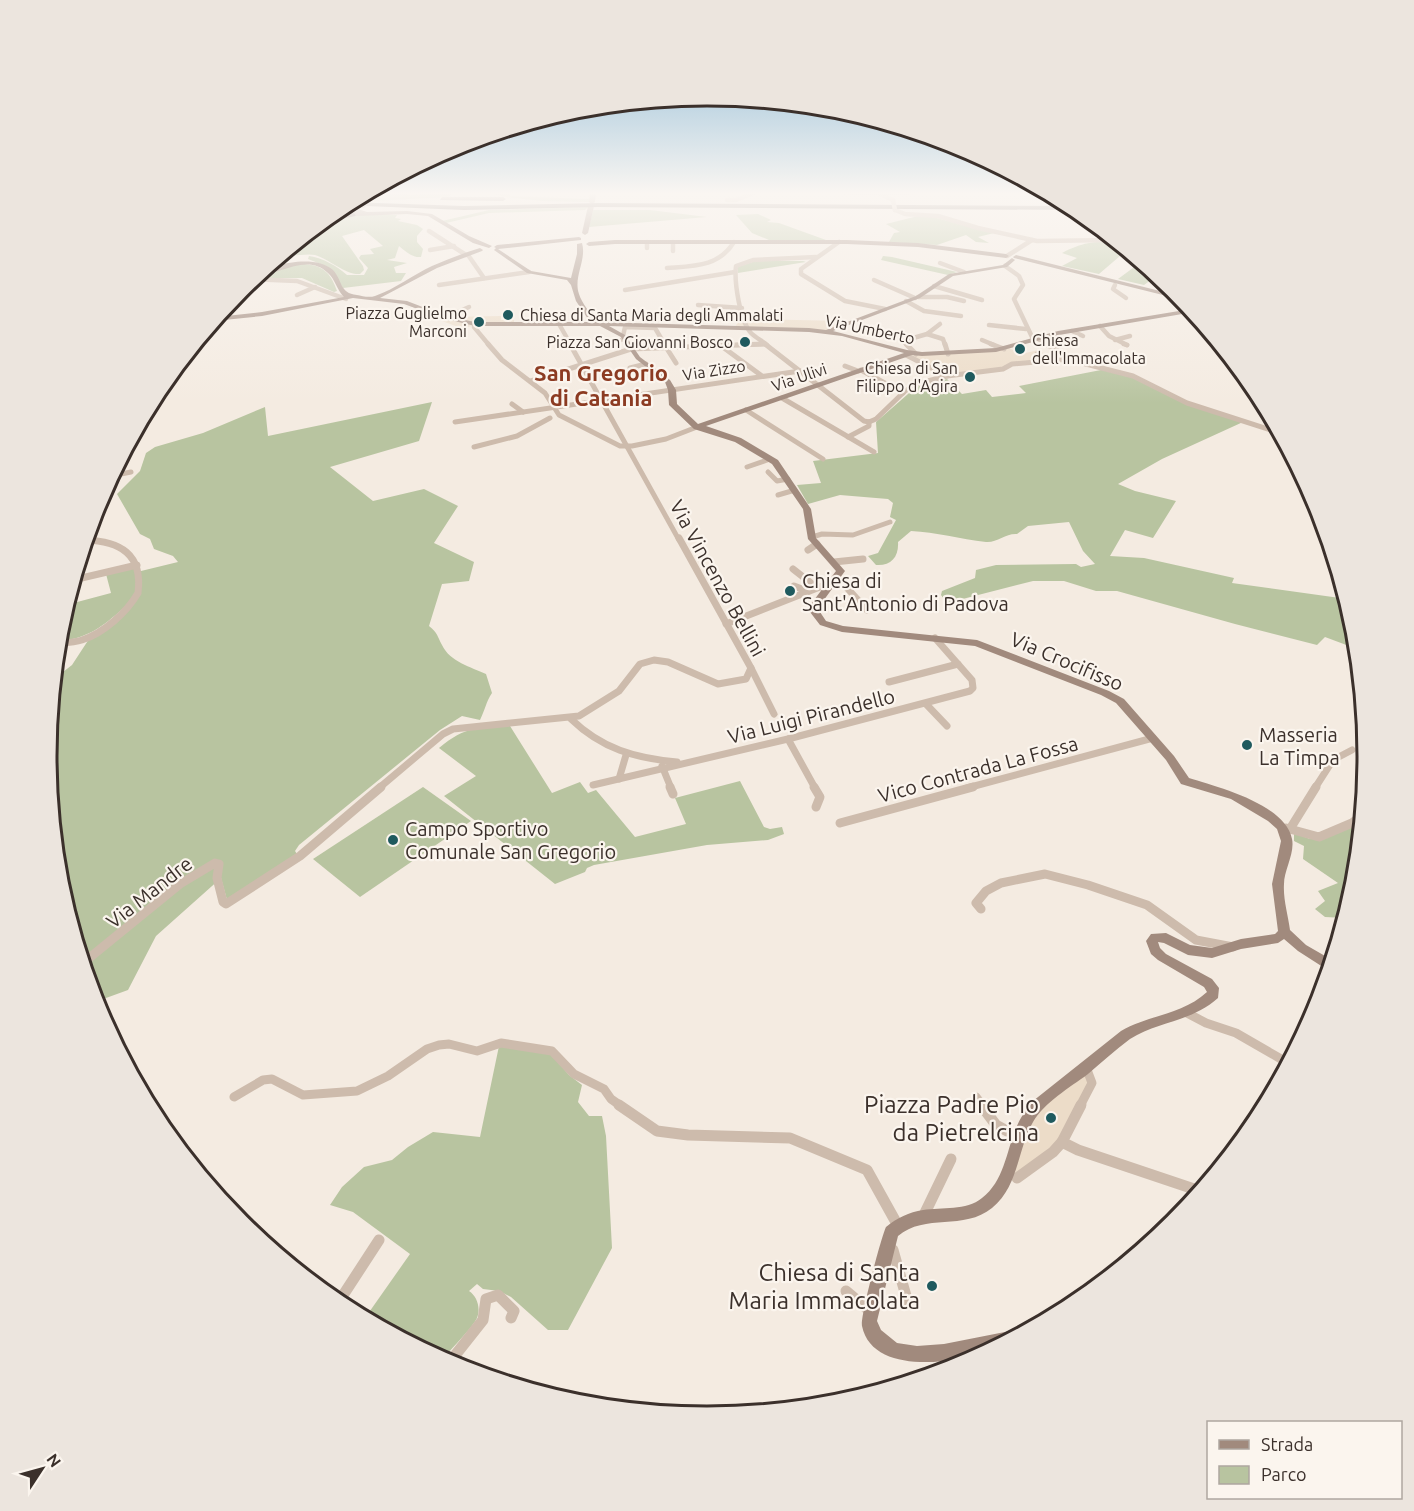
<svg xmlns="http://www.w3.org/2000/svg" width="1414" height="1511" font-family="Ubuntu,sans-serif">
<style>
.green{fill:#b8c4a0}
.plaza{fill:#ecdcc8}
.lines{fill:none;stroke-linecap:round;stroke-linejoin:round}
.street-far4{stroke:#cdbbac;stroke-width:4.5}
.street-far3{stroke:#cdbbac;stroke-width:5}
.street-far2{stroke:#cdbbac;stroke-width:7}
.street-far1{stroke:#cdbbac;stroke-width:9}
.street{stroke:#cdbbac;stroke-width:11}
.secondary{fill:#a18a7d;fill-rule:evenodd}
.highway{fill:#5c4a42;fill-rule:evenodd}
.street-bridge{stroke:#cdbbac;stroke-width:4.5}
.secondary-bridge{stroke:#a18a7d;stroke-width:6}
.poi-dot{fill:#1f5a5e;stroke:#fbf5ee;stroke-width:2}
.labels{text-anchor:middle;dominant-baseline:central;stroke-width:4.5;stroke-linejoin:round;paint-order:stroke}
.far-poi-label{font-size:16px;fill:#3b302b;stroke:#fbf5ee;text-anchor:end}
.far-street-label{font-size:16px;fill:#3b302b;stroke:#fbf5ee}
.street-label{font-size:20px;fill:#3b302b;stroke:#fbf5ee}
.poi-label{font-size:20px;fill:#3b302b;stroke:#fbf5ee;text-anchor:start}
.far-district-label{font-size:22px;font-weight:bold;fill:#8c3b22;stroke:#fbf5ee}
.near-poi-label{font-size:24px;fill:#3b302b;stroke:#fbf5ee;text-anchor:end}
.rim{fill:none;stroke:#3b302b;stroke-width:3}
</style>
<rect width="100%" height="100%" fill="#f4ebe1"/>
<!-- green -->
<g class="green">
<polygon points="380,192 405,192 407,195 509,192 510,196 589,199 589,202 542,201 505,197 486,192 457,192 447,197 371,201"/>
<polygon points="588,207 585,210 489,213 446,223 442,221 489,210"/>
<polygon points="593,210 650,210 707,217 589,227"/>
<path d="M368,214l29,1 -2,3 6,1 -3,2 19,4 6,4 -6,7v6l6,7 -2,8c-8,1 -15,-5 -22,-11l-4,12 -8,2 20,3 -13,4 2,6h10l-5,8 -58,7 -15,-21 -20,-8 1,-3c14,2 28,10 38,19h17l4,-7 -9,-10 2,-3 13,-1 -4,-5 13,-3 -19,-16 -22,6 21,30 1,4 -4,4c-15,1 -29,-14 -45,-19 -8,-2 -22,2 -34,0l40,-33z"/>
<polygon points="758,214 771,220 767,222 779,223 826,240 769,240 752,233 736,215"/>
<polygon points="914,217 933,217 994,233 978,237 989,243 976,242 966,235 937,245 889,242 894,233 900,232 886,224"/>
<path d="M1116,241l11,9 -28,24 -37,-8 15,-8 -15,-5c21,-11 30,-11 54,-12z"/>
<polygon points="883,256 892,257 957,272 948,275 881,260"/>
<polygon points="755,261 803,261 806,262 738,273 738,267"/>
<polygon points="1141,262 1158,275 1144,285 1118,279"/>
<path d="M303,264c20,1 28,9 34,27l-3,1 -32,-14h-49l36,-12z"/>
<path d="M1106,369l25,8 56,28 56,17 -81,37 -44,25 17,7 41,10 -23,37 -28,-8 -15,26 34,2 90,20 -2,5 115,16 8,28 2,22 -32,-12 -8,8 -82,-21 -118,-33h-21l-32,-10h-31l-86,22 -6,-8 1,-4 33,-13 1,-8 20,-5 80,-1 5,3 14,-3 -12,-13 -14,-29 -41,4 -11,8c-11,-1 -20,9 -31,8 -26,-3 -50,-10 -75,-11l-13,11c1,15 -7,24 -22,23l-8,-9 10,-3 18,-33 -6,-3 3,-14 -5,-4 -48,-4 -32,9 -11,-19 24,-2 -8,-22 65,-8 -2,-31 40,-35 31,-8 15,15 24,-4 6,7 34,-4 -7,-7z"/>
<path d="M432,402l-13,39 -89,26 43,34 51,-12 34,17 -24,37 40,19 -5,19 -27,3 -13,42c9,7 8,10 13,19 8,17 29,22 44,29l6,19c-6,9 -7,17 -12,27l-18,-4 -22,14 -141,115 -4,6 2,3 -70,46 -6,-22 -65,58 -28,54 -33,12 -36,-118 -12,-129 7,-76 18,-14 17,-26 44,-35 8,-11v-22l37,-9 -5,-6 -19,-7 -4,-10 -10,-5 -23,-40 23,-23 6,-18 9,-6 48,-14 62,-26 3,29z"/>
<path d="M135,567c1,9 4,19 0,27 -3,7 -10,13 -16,18 -22,19 -32,25 -61,30l1,-16 7,-21 45,-12 -5,-19z"/>
<path d="M510,726l42,67 28,-11 8,11 8,-3 39,47 51,-13 -11,-26 65,-17 24,46 6,2 12,-2 2,7 -16,6 -61,5 -113,20 -7,3 -2,4 -30,12 -111,-88 32,-20 -37,-28c28,-23 37,-19 71,-22z"/>
<polygon points="423,787 471,821 360,897 313,859"/>
<polygon points="1358,824 1361,826 1355,885 1345,918 1325,917 1315,909 1325,901 1318,891 1338,883 1303,859 1304,846 1294,841 1294,833 1310,839"/>
<path d="M499,1046l50,6 20,23 13,10 -4,17 11,14h13l4,20 6,112 -44,82h-20l-37,-33 -12,-6 -16,-2 -6,-5 -8,7c8,5 12,17 8,27 -4,9 -27,32 -34,41l-78,-41 45,-64 -57,-42 -23,-7 12,-18 22,-20 28,-7 16,-13 25,-15 47,5z"/>
</g>
<!-- plaza -->
<g class="plaza">
<polygon points="501,316 501,320 514,320 514,325 473,326 461,328 442,321 451,317"/>
<polygon points="750,319 843,321 848,323 826,332 734,328 740,320"/>
<polygon points="1009,348 1021,354 1039,350 1055,361 1012,364 1003,369 947,376 932,368 937,366 932,363 926,365 906,355"/>
<polygon points="1086,1067 1092,1083 1068,1131 1017,1178 1008,1173 1026,1123"/>
</g>
<g class="lines">
<!-- street-far4 -->
<g class="street-far4">
<polyline points="844,192 878,193 893,200"/>
<polyline points="888,193 915,192"/>
<polyline points="727,200 736,200 756,192"/>
<polyline points="895,210 905,214 938,216 978,228 1037,241 1115,240"/>
<polyline points="429,231 466,255"/>
<polyline points="647,242 647,248"/>
<polyline points="673,242 673,251"/>
<polyline points="839,242 801,269 801,274 845,301 885,309"/>
<polyline points="430,250 454,246"/>
<polyline points="468,255 484,278"/>
<polyline points="1007,256 1032,240"/>
<polyline points="940,263 964,272"/>
<polyline points="1005,266 1019,276 1023,285 1014,299 1033,339"/>
<path d="M667,268c26,-2 52,-1 67,-26"/>
<polyline points="251,279 297,281 346,299"/>
<polyline points="874,280 915,298"/>
<polyline points="439,285 529,272"/>
<polyline points="1115,285 1113,289 1126,298"/>
<polyline points="934,286 982,300"/>
<polyline points="625,290 735,272"/>
<polyline points="297,295 315,287"/>
<polyline points="918,297 947,297 964,301"/>
<polyline points="906,301 924,311 961,316"/>
<polyline points="698,305 742,308"/>
<polyline points="1188,311 1197,316"/>
<polyline points="449,319 451,315 469,307"/>
<polyline points="745,319 770,320"/>
<polyline points="475,324 474,327 489,345"/>
<polyline points="559,324 571,345"/>
<polyline points="989,325 1026,329"/>
<polyline points="1100,326 1109,336 1127,345"/>
<polyline points="1072,331 1083,336"/>
<polyline points="927,334 940,324"/>
<polyline points="623,336 625,327 655,328 665,345"/>
<polyline points="1037,338 1048,345"/>
<polyline points="982,340 994,345"/>
<polyline points="1115,340 1130,336"/>
<polyline points="610,344 624,339"/>
<polyline points="736,345 765,344"/>
<path d="M767,345c-5,-4 -12,-8 -16,-12 -11,-12 -17,-51 -15,-67l17,-6 63,-3"/>
<polyline points="907,345 903,341 927,334 943,339 945,345"/>
</g>
<!-- street-far3 -->
<g class="street-far3">
<polyline points="488,344 502,360 545,393 559,415 620,446 632,446 666,439 697,427"/>
<polyline points="570,344 679,540"/>
<polyline points="664,344 676,363"/>
<polyline points="765,344 864,421 869,422"/>
<polyline points="906,344 916,354"/>
<polyline points="945,344 948,354"/>
<polyline points="991,344 1004,349"/>
<polyline points="1046,344 1074,361 1133,376 1187,403 1280,433"/>
<polyline points="1124,344 1127,345"/>
<polyline points="720,345 762,376"/>
<polyline points="1037,354 1049,362"/>
<polyline points="906,355 947,376"/>
<polyline points="845,366 858,371"/>
<polyline points="630,368 646,364"/>
<polyline points="861,370 903,393"/>
<polyline points="531,381 631,349 765,344"/>
<polyline points="782,398 874,452"/>
<polyline points="512,404 523,412"/>
<polyline points="746,410 823,459"/>
<polyline points="455,422 800,371"/>
<polyline points="869,422 876,419 905,391 916,384 947,376 1003,369 1012,364 1070,359"/>
<polyline points="848,437 869,426 869,422"/>
<polyline points="474,447 517,436 550,418"/>
<polyline points="747,467 770,459"/>
<polyline points="768,472 777,481 788,479"/>
<polyline points="111,476 131,472"/>
<polyline points="778,495 795,490"/>
<polyline points="812,537 822,534 853,535 890,522"/>
</g>
<!-- street-far2 -->
<g class="street-far2">
<polyline points="808,550 817,544"/>
<polyline points="834,562 863,559"/>
<polyline points="793,569 816,587"/>
<polyline points="838,578 867,610"/>
<polyline points="73,580 137,565"/>
<polyline points="794,586 807,591"/>
<polyline points="726,624 835,581"/>
<path d="M58,644c8,-1 17,-2 24,-4 22,-7 45,-28 56,-47 5,-39 -18,-52 -53,-53"/>
<polyline points="751,668 774,714"/>
<polyline points="889,682 958,664"/>
<polyline points="926,704 947,726"/>
<path d="M571,719c31,30 64,39 106,43"/>
<polyline points="788,739 815,788"/>
<polyline points="662,766 671,788"/>
<polyline points="619,779 626,755"/>
<polyline points="593,785 788,739 970,691 973,688 972,680 935,638"/>
<polyline points="379,788 443,734 453,729 579,716 619,691 640,664 654,660 668,662 718,684 746,679 751,668 679,538"/>
<polyline points="967,788 1153,738"/>
<polyline points="1315,788 1333,760 1352,750"/>
</g>
<!-- street-far1 -->
<g class="street-far1">
<polyline points="670,787 673,794"/>
<polyline points="814,787 820,797 816,807"/>
<polyline points="840,823 973,787"/>
<polyline points="1286,828 1319,837 1352,823 1362,815"/>
<polyline points="1290,829 1316,787"/>
<polyline points="981,909 976,903 986,891 1001,883 1045,874 1088,885 1147,905 1196,940 1233,947"/>
<polyline points="83,963 180,884 215,863 219,864 217,878 223,902 226,904 300,856 381,787"/>
<polyline points="1187,1013 1206,1023 1236,1033 1288,1063"/>
<polyline points="234,1097 263,1080 272,1079 303,1095 357,1091 388,1076 427,1049 439,1045 449,1044 477,1051 501,1043 552,1051 574,1074 604,1089 611,1099 621,1106"/>
<polyline points="976,1097 983,1106"/>
<polyline points="1080,1106 1092,1083 1086,1067"/>
</g>
<!-- street -->
<g class="street">
<polyline points="619,1105 657,1131 688,1135 790,1138 867,1170 897,1224"/>
<polyline points="981,1105 996,1125 1020,1138"/>
<polyline points="1081,1105 1062,1142 1078,1150 1200,1191"/>
<polyline points="1017,1178 1053,1152 1062,1142"/>
<polyline points="923,1217 951,1159"/>
<polyline points="888,1247 893,1250 908,1303"/>
<polyline points="846,1291 871,1312"/>
<polyline points="338,1303 379,1240"/>
<polyline points="449,1363 483,1320 486,1299 498,1295 514,1311 511,1318"/>
</g>
<!-- secondary -->
<g class="secondary">
<polygon points="373,192 379,192 371,201 367,201"/>
<polygon points="590,192 596,192 595,202 592,204 589,202"/>
<polygon points="591,204 594,206 588,233 585,235 582,233 588,206"/>
<polygon points="355,208 367,212 407,211 432,214 469,236 492,246 489,248 473,243 428,216 407,214 357,216 346,213"/>
<path d="M579,237l2,1v2l-83,9 33,22 40,7 6,-24v-10l5,-1c5,17 -9,34 -3,51 3,10 12,19 17,28l213,6 17,2 90,-34 33,-22 54,-9 9,-7 3,2 -8,7 -54,9 -33,22 -87,33 74,19 15,2 74,-4 62,-17 133,-22 3,3 -135,23 -63,17 -74,4 -10,-1 -206,71 35,12 37,22 33,49 5,29 29,33 -24,33 -1,8 6,9 17,5 134,14 132,51 15,8 50,57 15,22c29,9 96,26 103,61 3,14 -8,31 -8,45 -1,15 4,31 6,46l16,15 26,15 -3,10 -3,-1 -28,-18 -14,-12 -6,4 -37,6 -29,9 -24,-3 -24,-12 -6,-1 2,6 6,6 46,25 7,9 -1,10c-27,24 -59,23 -88,41 -15,11 -28,23 -42,35 -19,14 -43,28 -55,48 -16,28 -14,64 -41,86 -28,23 -67,5 -94,28l-21,85 4,9 16,13 20,3 27,-2 66,-13 6,2 1,2c-11,6 -22,14 -33,18 -35,11 -112,21 -122,-27 -2,-9 19,-88 24,-99 11,-9 23,-15 37,-17 19,-3 43,1 59,-12 22,-17 24,-45 34,-70 4,-10 10,-19 17,-27l88,-70c27,-16 61,-16 86,-39l-3,-5 -46,-27 -7,-6 -5,-13 5,-7 15,-1 24,12 22,3 29,-9 34,-5 3,-3 -6,-47 9,-43 -4,-12 -9,-8 -37,-22 -50,-15 -15,-24 -50,-57 -15,-8 -126,-49 -133,-14 -22,-7 -10,-13 1,-8 25,-33 -28,-32 -5,-30 -31,-45 -37,-22 -41,-13 -25,-24 -1,-15 -3,-8 -29,-23 -15,-22 -21,-11h-125l-33,-8 -38,-14 -51,-6 -91,18 -48,5 3,-4 45,-5 82,-15c-7,-7 -9,-18 -16,-24 -21,-21 -50,3 -73,3 16,-13 61,-22 78,-6 10,11 6,23 24,25 5,1 12,3 18,1 20,-7 38,-21 57,-30 16,-7 32,-13 48,-18l3,2 -1,1 -45,17 -57,30 27,3 39,15 29,6h115l-14,-21 -5,-16 -4,-5 -40,-7 -33,-23 2,-2 -2,-1 3,-2zM609,326l200,6 33,4 62,17 -206,71 -21,-20 -1,-14 -6,-10 -30,-23 -15,-22z"/>
<polygon points="615,240 847,240 918,243 1006,254 1009,256 1006,258 918,247 847,244 615,244 589,246 586,244 589,242"/>
<polygon points="1016,255 1180,296 1183,300 1014,258 1013,257"/>
</g>
<!-- highway -->
<g class="highway">
<polygon points="442,197 503,197 506,199 503,201 440,200"/>
<polygon points="348,202 464,206 598,203 1073,206 1078,210 598,207 464,210 342,205"/>
<polygon points="354,213 356,216 320,223 326,218"/>
</g>
<!-- street-bridge -->
<polyline class="street-bridge" points="893,200 895,210"/>
<!-- secondary-bridge -->
<polyline class="secondary-bridge" points="363,205 367,200"/>
</g>
<!-- sky -->
<linearGradient id="sky" x2="0" y2="1"><stop stop-color="#7eb2d2"/><stop offset="0.48" stop-color="#faf6f2"/><stop offset="1" stop-color="#faf6f2" stop-opacity="0"/></linearGradient>
<rect width="1414" height="403" fill="url(#sky)"/>
<!-- markers -->
<g class="poi-dot">
<circle cx="508" cy="315" r="6"/>
<circle cx="479" cy="322" r="6"/>
<circle cx="745" cy="342" r="6"/>
<circle cx="1020" cy="349" r="6"/>
<circle cx="970" cy="377" r="6"/>
<circle cx="790" cy="591" r="6"/>
<circle cx="1247" cy="745" r="6"/>
<circle cx="393" cy="840" r="6"/>
<circle cx="1051" cy="1118" r="6"/>
<circle cx="932" cy="1286" r="6"/>
</g>
<g class="labels">
<!-- far-poi labels -->
<g class="far-poi-label">
<text x="467" y="313">Piazza Guglielmo<tspan x="467" dy="18">Marconi</tspan></text>
<text x="520" y="315" text-anchor="start">Chiesa di Santa Maria degli Ammalati</text>
<text x="1032" y="340" text-anchor="start">Chiesa<tspan x="1032" dy="18">dell'Immacolata</tspan></text>
<text x="733" y="342">Piazza San Giovanni Bosco</text>
<text x="958" y="368">Chiesa di San<tspan x="958" dy="18">Filippo d'Agira</tspan></text>
</g>
<!-- far-street labels -->
<g class="far-street-label">
<text transform="translate(870 329) rotate(12)">Via Umberto</text>
<text transform="translate(714 370) rotate(-9)">Via Zizzo</text>
<text transform="translate(799 377) rotate(-19)">Via Ulivi</text>
</g>
<!-- street labels -->
<g class="street-label">
<text transform="translate(718 578) rotate(61)">Via Vincenzo Bellini</text>
<text transform="translate(1067 661) rotate(23)">Via Crocifisso</text>
<text transform="translate(811 716) rotate(-14)">Via Luigi Pirandello</text>
<text transform="translate(978 769) rotate(-15)">Vico Contrada La Fossa</text>
<text transform="translate(149 892) rotate(-38)">Via Mandre</text>
</g>
<!-- poi labels -->
<g class="poi-label">
<text x="802" y="580">Chiesa di<tspan x="802" dy="23">Sant'Antonio di Padova</tspan></text>
<text x="1259" y="734">Masseria<tspan x="1259" dy="23">La Timpa</tspan></text>
<text x="405" y="828">Campo Sportivo<tspan x="405" dy="23">Comunale San Gregorio</tspan></text>
</g>
<!-- far-district labels -->
<g class="far-district-label">
<text x="601" y="372">San Gregorio<tspan x="601" dy="25">di Catania</tspan></text>
</g>
<!-- near-poi labels -->
<g class="near-poi-label">
<text x="1039" y="1104">Piazza Padre Pio<tspan x="1039" dy="28">da Pietrelcina</tspan></text>
<text x="920" y="1272">Chiesa di Santa<tspan x="920" dy="28">Maria Immacolata</tspan></text>
</g>
</g>
<!-- crop -->
<path d="M0 0H1414V1511H0ZM57 756a650 650 0 1 1 1300 0a650 650 0 1 1-1300 0Z" fill="#ece5de" fill-rule="evenodd"/>
<path class="rim" d="M57 756a650 650 0 1 1 1300 0a650 650 0 1 1-1300 0Z"/>
<!-- legend -->
<rect x="1207" y="1421" width="195" height="78" fill="#fbf5ee" stroke="#aea6a0" stroke-width="1.5"/>
<rect x="1219" y="1440" width="30" height="9" fill="#a18a7d" stroke="#aea6a0" stroke-width="1.5"/>
<text x="1261" y="1451" font-size="18" fill="#3b302b">Strada</text>
<rect x="1219" y="1466" width="30" height="18" fill="#b8c4a0" stroke="#aea6a0" stroke-width="1.5"/>
<text x="1261" y="1481" font-size="18" fill="#3b302b">Parco</text>
<!-- north arrow -->
<g transform="translate(42 1469) rotate(54)" stroke="#fbf5ee" stroke-width="4.5" paint-order="stroke">
<path d="M0-4.5L10 22L0 15L-10 22Z" fill="#3b302b"/>
<text y="-9" font-size="16" font-weight="bold" text-anchor="middle" fill="#3b302b">N</text>
</g>
</svg>
